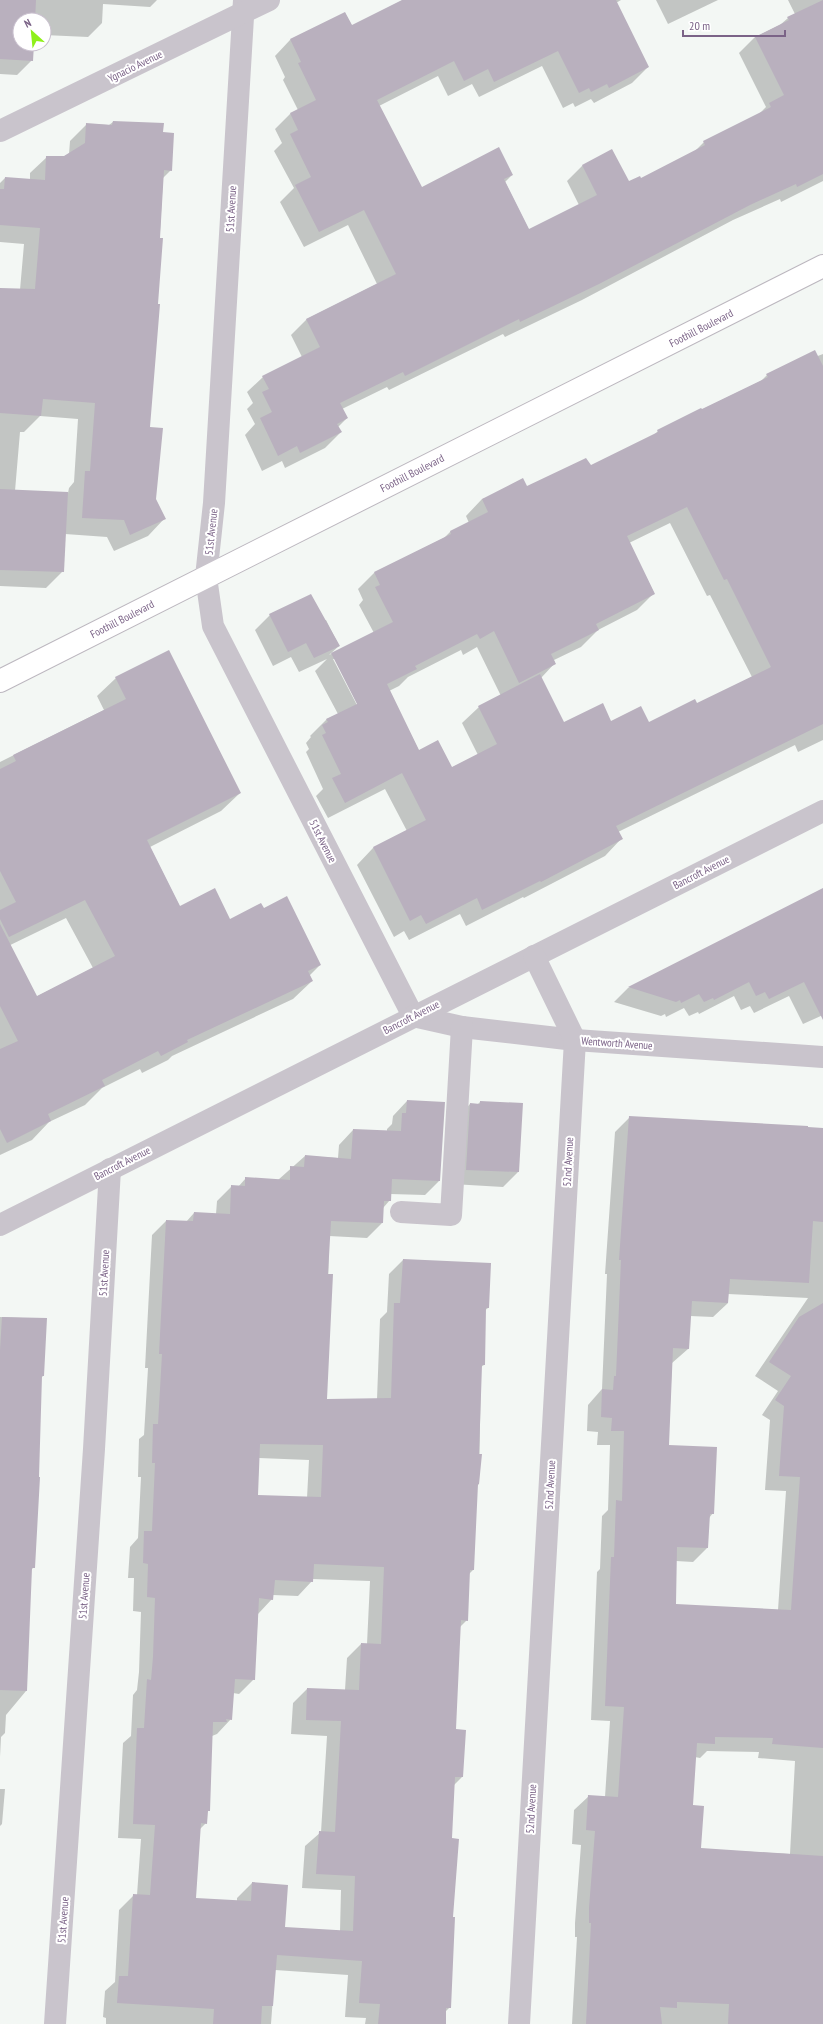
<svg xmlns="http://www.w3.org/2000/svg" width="823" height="2024" font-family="'PT Sans Narrow',sans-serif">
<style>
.shadow{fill:#0003;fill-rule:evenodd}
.building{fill:#b9b0be;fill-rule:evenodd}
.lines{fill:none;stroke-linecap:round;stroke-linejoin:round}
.major-casing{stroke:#bcb7bf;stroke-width:24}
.minor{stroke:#c9c4cc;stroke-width:22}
.major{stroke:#fff;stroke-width:22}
.labels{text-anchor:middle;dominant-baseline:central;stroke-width:4;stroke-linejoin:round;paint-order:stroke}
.street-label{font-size:11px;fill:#7b6387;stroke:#fff}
</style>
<rect width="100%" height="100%" fill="#f3f7f4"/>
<!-- shadow -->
<g class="shadow">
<polygon points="0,0 157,0 150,7 103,4 102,23 88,37 44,35 44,20 20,20 20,44 33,44 32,60 17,75 0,74"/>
<polygon points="403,0 621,0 616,3 648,67 632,83 594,103 591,99 575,107 573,103 563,108 542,66 479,97 472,84 448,96 438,76 379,106 421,188 512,175 505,182 529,230 579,205 567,181 582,166 612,150 628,183 641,179 694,152 704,142 759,114 766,107 739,53 755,37 780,25 788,18 795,14 788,0 823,0 823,181 781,202 780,199 733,220 582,300 505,337 503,334 389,390 387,387 342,409 347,418 338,427 341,432 325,448 285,468 282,461 262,471 245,435 255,424 247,409 253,403 247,392 263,377 302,357 291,335 307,319 377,284 348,225 304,247 280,202 294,188 274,151 282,143 275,129 290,114 298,110 283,80 285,77 275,56 290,40 345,13 352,26"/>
<polygon points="656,0 718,0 668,24"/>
<path d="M113,122l49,11 9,37 -8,8 -14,250 6,72 9,19 -16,17 -34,15 -7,-14 -42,-3 -2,37 -17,17 -46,-2v-297l20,1 4,-46 -24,-2v-59l5,-5 25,2v-7l17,-16h17l5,-3 1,-13 17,-17 22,1zM40,416l38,3 -4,63 -5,6 -1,5 -53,-2 5,-59h4z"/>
<path d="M823,354v386l-25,12 -3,-7 -177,87 3,7 -16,17 -81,42 -1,-1 -57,29 -6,-12 -51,26 -5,-9 -10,6 -37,-72 16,-17 34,-17 -22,-42 -57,29 -12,-22 7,-7 -17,-37 3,-3 -3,-6 5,-6 -1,-1 17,-17 11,-5 -23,-43 12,-12 -28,13 -8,-15 -18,9 -18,-36 15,-15 56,5 13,26 -10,9 45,-22 -15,-28 4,-5 -5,-11 16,-16 70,-35 6,-6 19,-9 -3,-7 16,-17 45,-11 64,-22 62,-30 5,-5 103,-50 6,-6zM670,523l37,73 3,-1 42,82 -56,28 -48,18 -37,-1 -47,2 -23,-46 14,-15 -1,-3 27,-13 17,-17 39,-20 17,-17 -25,-50zM477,647l24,49 -22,11 -17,16 16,32 -27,13 -32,-17 -30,-60 10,-5 9,-9 53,-27 2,5zM333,659h2l25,49 -1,1z"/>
<polygon points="116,678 240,793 221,811 150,847 180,907 229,920 263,909 320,965 309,976 312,981 293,999 172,1056 168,1060 142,1073 140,1069 102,1088 85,1105 49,1122 32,1140 0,1155 0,961 36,997 93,968 66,918 0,950 0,762 104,710 97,696"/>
<polygon points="823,889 823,1015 803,1024 789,996 754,1013 750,1006 741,1010 734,996 699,1014 698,1012 689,1016 684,1008 666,1017 665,1014 661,1016 614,1002 628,988"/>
<path d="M407,1101l32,80 -14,14 -35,-1v6l-7,8 -1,15 -15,15 -38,-2 -3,164 51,-1 3,-80 7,-7 2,-38 14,-14 87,4 -2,44 -4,3v54l-3,2 -2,117 -2,2 -4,84 -4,4 -2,46 -8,8 -4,102 7,47 -8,8 -3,54 -1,168 -5,5 -1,12h-79l1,-6 -21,-1 3,-42 -73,-5 -4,54h-165v-6l-3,-1 2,-26 10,-9 4,-72 15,-15h3l4,-56 -23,-1 5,-95 8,-7 2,-41 4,-5 2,-18 2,-60 -8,-1 1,-33h-6l2,-31 8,-9 3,-61h-3l1,-38 5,-4 4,-67h-3l7,-133 14,-14 20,1 8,-9 22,1 1,-13 15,-15 6,1 8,-9 32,2 27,-24 33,2 1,-13 14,-15 34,2v-3l5,-5 1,-8zM259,1458l50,2 -2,38 -50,-2zM312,1579l58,2 -3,63h-6l-14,14 -2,32 -38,-1 -14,14 -2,31 36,2 -6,96 -16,14 -3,42 39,2 -1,41 -56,-3 -32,-45 -15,15v3l-42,-2 4,-69 7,-7 6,-87 5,-2 14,-15 2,-26 6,1 15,-15 4,-65 14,-15 1,-4 25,1 14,-15z"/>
<polygon points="480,1102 522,1104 518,1172 503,1187 452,1184 456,1119 470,1104 478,1104"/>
<path d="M630,1117l193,12v895h-251l5,-87h-2v-14l6,-78 -9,-1 2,-34 15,-14 16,1 5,-76 -19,-1 6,-148 3,-3 2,-53 6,-6 2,-65h-13l1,-13 -11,-1 1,-26 14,-16 5,-115h-2l10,-142zM728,1294l80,4 -53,78 23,15 -16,24 8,5 -5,70 21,1 -8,119 -103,-5 1,-44 17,1 14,-14 2,-30 4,-5 -45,-67 4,-83 16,-14 2,-33 23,1 15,-14zM707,1751l52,1 -1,6 37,3 -5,93 -90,-5 -8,-43 3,-49 5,1z"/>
<polygon points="0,1317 46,1319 43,1376 41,1378 34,1567 30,1571 26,1691 6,1715 5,1733 1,1737 0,1757"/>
<polygon points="0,1789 5,1789 2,1824 0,1826"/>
</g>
<!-- building -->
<g class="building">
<polygon points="0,0 36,0 35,20 20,20 20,44 34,44 33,61 0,59"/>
<polygon points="402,0 616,0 649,67 609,88 607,84 591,92 589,88 579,93 558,51 494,82 488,69 464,81 454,61 377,100 422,187 499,147 513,175 504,179 529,229 597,195 582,165 612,149 629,181 640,176 641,178 705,145 703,141 771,107 769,103 784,95 755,37 789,20 787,17 823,0 823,174 797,187 796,184 750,205 599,284 520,322 519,319 405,376 403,372 340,403 348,418 337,424 342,432 300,453 297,446 278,456 260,418 272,412 262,392 269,389 262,376 320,347 306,319 396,274 364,210 319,232 295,185 311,177 290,134 298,130 290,113 316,100 298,63 301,62 290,39 345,12 352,25"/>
<polygon points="113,121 164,123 163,132 174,133 172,171 164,170 160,238 163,238 158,304 160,304 150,427 163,428 156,499 166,519 130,535 124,520 82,518 85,471 90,471 95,403 43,399 41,416 0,413 0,288 35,289 40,228 0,225 0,189 4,189 5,177 45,180 46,156 64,156 85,143 86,123 112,125"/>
<path d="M815,350l8,16v358l-207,102 7,13 -82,43 -1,-1 -58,29 -5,-12 -51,26 -5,-9 -11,6 -37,-74 53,-27 -24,-47 -57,30 -13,-25 9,-4 -19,-39 4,-2 -4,-8 6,-3 -2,-3 31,-15 -26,-51 62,-31 -18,-35 5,-2 -6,-13 77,-38 -1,-3 38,-19 -6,-13 41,-21 4,8 59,-28 5,7 67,-33 -1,-2 44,-22 1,1 66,-32 -2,-3zM687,507l37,73 3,-1 44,88 -74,36 -2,-4 -46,23 -8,-16 -30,15 -8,-18 -39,19 -24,-48 -62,32 19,38 -45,23 -14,-27 -19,10 -32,-66 30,-15 -2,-3 62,-32 3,5 14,-8 25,52 37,-19 -5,-10 48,-24 -3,-6 59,-30 -28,-58z"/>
<polygon points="0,489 68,492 64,572 0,570"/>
<polygon points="311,594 340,646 314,658 306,643 288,652 269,614"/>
<polygon points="169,650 241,793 147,840 180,906 215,888 230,919 261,903 264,908 287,896 321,965 308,971 313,981 187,1040 188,1042 161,1056 158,1051 102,1080 105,1086 48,1114 51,1121 7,1143 0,1129 0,1049 18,1041 0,1006 0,924 37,996 115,956 85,900 9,937 0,919 0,910 16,902 0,871 0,769 16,761 13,755 126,699 115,677"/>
<polygon points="823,888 823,1020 804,982 769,999 765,992 756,996 749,982 714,1000 713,998 704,1002 699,994 681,1003 680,1000 676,1002 628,987"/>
<path d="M407,1100l38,2 -5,79 -48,-2 -1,22h-7l-1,22 -52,-2 -3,53h5l-6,125 64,-1 3,-95h6l3,-44 88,4 -2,45h-3l-1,57h-3l-3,89h3l-3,30h-1l-4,86h-4l-2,51 -7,-1 -5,109 10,1 -3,47h-8l-3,61 7,1 -6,78h2l-4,91h-5v16h-68l2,-20 -21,-1 3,-42 -85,-6 -4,51h-11l-1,18h-48l1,-15 -97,-6 2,-27h9l5,-82 17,1 5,-70 -22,-1 4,-96h7l3,-49 4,1 2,-23 2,-59 -8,-1 1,-33 -5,-1 1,-32h8l3,-68h-3l1,-39h5l4,-70h-3l7,-134 27,1 1,-9 36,2 1,-29 14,1v-9l45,3v-14l14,1 1,-12 46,4 2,-30 48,2 1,-18h4zM260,1444l63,1 -2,52 -63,-2zM314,1564l70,3 -3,77 -20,-1 -2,47 -52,-2 -1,32 35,1 -6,111 -16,-1 -3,43 39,2 -2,55 -68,-4 3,-42 -36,-3 -1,19 -55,-3 5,-75 6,1 1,-13h2l3,-89h14l-1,-3 6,1 3,-41 20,1 4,-82 14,2 2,-20 38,2z"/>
<polygon points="480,1101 523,1103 519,1172 466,1170 470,1103 480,1104"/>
<polygon points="629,1116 808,1126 808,1127 823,1128 823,1222 813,1221 809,1283 730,1279 728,1303 692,1301 689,1349 673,1348 669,1445 717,1447 714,1514 710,1514 708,1548 677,1547 676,1604 791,1610 800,1477 779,1476 784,1406 775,1400 791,1376 769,1362 799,1317 823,1303 823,1748 772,1744 773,1738 715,1737 715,1744 697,1743 693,1805 704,1806 701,1848 823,1856 823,2024 728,2024 729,2004 677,2002 677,2008 660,2007 662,2024 586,2024 591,1923 589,1923 589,1908 595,1831 586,1830 588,1795 618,1797 624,1707 605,1706 611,1557 614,1557 616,1500 622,1501 624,1431 611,1431 612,1418 601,1417 602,1389 613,1390 614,1376 616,1376 621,1260 619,1260"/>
<polygon points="2,1317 47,1318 44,1376 42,1376 39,1477 40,1477 35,1568 32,1568 27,1691 0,1690 0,1350"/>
</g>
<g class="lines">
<defs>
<polyline id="major" points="0,681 823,266"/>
</defs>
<!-- major casing -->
<use href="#major" class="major-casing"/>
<!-- minor -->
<g class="minor">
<polyline points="244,0 214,503 206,577 213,626 413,1016"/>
<polyline points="0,131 269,0"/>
<polyline points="413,1016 462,1027 575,1040 823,1057"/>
<polyline points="401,1212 451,1215 462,1027"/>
<polyline points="0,1225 823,811"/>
<polyline points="55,2024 94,1449 110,1169"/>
<polyline points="519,2024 575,1040 534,956"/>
</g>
<!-- major -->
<use href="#major" class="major"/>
</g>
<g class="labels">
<!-- street labels -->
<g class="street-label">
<text transform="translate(135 66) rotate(-26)">Ygnacio Avenue</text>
<text transform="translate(231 209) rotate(-87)">51st Avenue</text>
<text transform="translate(701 328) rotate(-27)">Foothill Boulevard</text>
<text transform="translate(412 473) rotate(-27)">Foothill Boulevard</text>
<text transform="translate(211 532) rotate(-84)">51st Avenue</text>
<text transform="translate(122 619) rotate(-27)">Foothill Boulevard</text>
<text transform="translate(323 841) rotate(63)">51st Avenue</text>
<text transform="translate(701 872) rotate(-27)">Bancroft Avenue</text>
<text transform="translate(411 1017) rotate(-27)">Bancroft Avenue</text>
<text transform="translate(617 1043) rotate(4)">Wentworth Avenue</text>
<text transform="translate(568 1162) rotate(-87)">52nd Avenue</text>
<text transform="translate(122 1163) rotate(-27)">Bancroft Avenue</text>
<text transform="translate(104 1273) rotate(-87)">51st Avenue</text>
<text transform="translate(550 1485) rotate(-87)">52nd Avenue</text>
<text transform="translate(84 1596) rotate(-86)">51st Avenue</text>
<text transform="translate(531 1809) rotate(-87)">52nd Avenue</text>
<text transform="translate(63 1920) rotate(-86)">51st Avenue</text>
</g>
</g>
<!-- north arrow -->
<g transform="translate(32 32) rotate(333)"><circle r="19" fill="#ffffff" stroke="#cac1cf"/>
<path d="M0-3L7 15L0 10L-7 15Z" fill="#8ff01a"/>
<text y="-6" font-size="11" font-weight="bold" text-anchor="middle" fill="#7b6387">N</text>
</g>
<!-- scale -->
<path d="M683 30v6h102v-6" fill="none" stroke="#7b6387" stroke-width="2"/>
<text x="689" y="30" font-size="12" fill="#7b6387" stroke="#ffffff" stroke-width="3" paint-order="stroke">20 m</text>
</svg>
